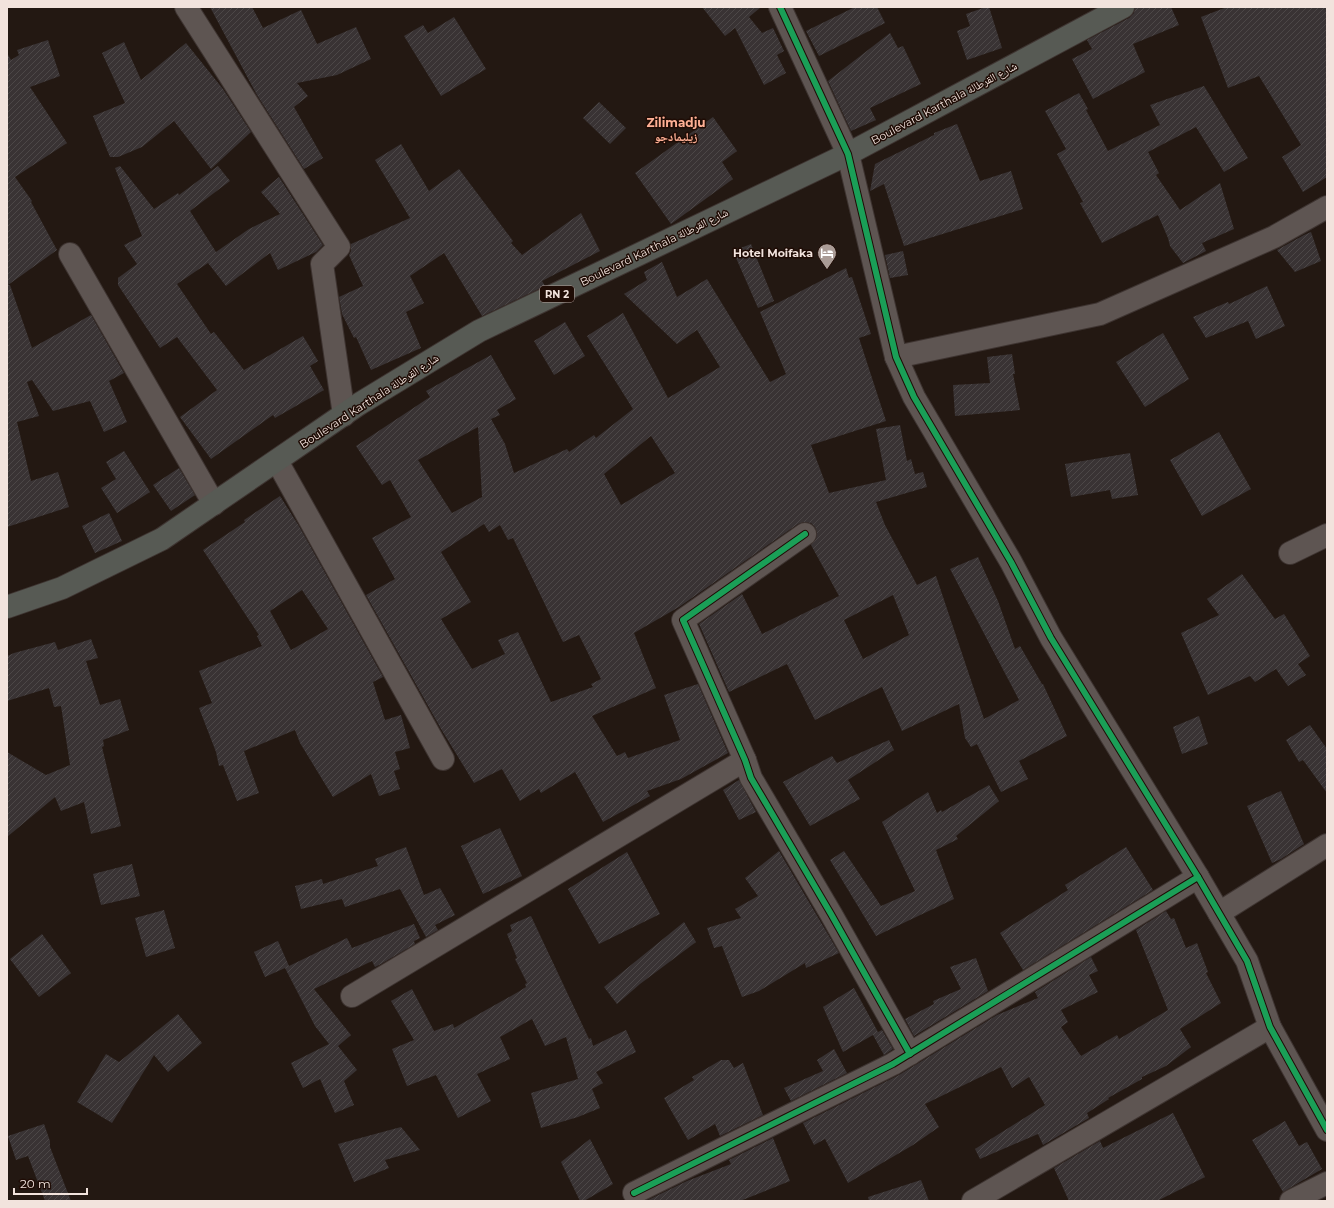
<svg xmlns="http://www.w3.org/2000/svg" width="1334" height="1208" font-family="Montserrat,'Noto Naskh Arabic',sans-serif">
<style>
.building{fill:url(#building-hatch);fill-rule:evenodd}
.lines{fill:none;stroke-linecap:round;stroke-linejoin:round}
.street-casing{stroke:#3e3431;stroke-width:24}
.primary-casing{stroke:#3e3431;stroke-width:24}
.street{stroke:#5e5552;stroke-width:22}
.primary{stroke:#575a54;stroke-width:22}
.cycleway-casing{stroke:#1f0c05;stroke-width:8}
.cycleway{stroke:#1a9f57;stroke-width:6}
.labels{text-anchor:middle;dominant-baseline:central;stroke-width:3;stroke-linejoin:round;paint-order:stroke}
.shield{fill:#1f0c05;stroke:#b3a29c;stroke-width:1}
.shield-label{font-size:10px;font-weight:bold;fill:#f2e3dd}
.street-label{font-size:11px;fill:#f2e3dd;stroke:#1f0c05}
.poi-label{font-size:11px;font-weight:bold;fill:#f2e3dd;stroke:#1f0c05;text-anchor:end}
.neighbourhood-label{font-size:12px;font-weight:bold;fill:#ffb095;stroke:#1f0c05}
</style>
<defs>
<pattern id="building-hatch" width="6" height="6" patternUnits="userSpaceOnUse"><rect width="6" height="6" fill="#393334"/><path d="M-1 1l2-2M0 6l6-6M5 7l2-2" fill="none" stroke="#4c4747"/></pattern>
</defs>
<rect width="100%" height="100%" fill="#231812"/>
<!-- building -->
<g class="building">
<polygon points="210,7 252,7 263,28 301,10 317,44 356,27 371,59 337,75 297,83 308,96 294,107 323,158 304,169 257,95"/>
<polygon points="702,7 761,7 749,17 762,33 773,28 784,51 777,55 786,73 764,85 735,28 725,36"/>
<polygon points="855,7 877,7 885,23 819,56 806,31"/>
<polygon points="986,7 989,7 1002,48 967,60 957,31 970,26 966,14"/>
<polygon points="1135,7 1171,7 1179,25 1133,44 1145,72 1093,99 1072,59 1092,49 1087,40 1129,18 1134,13"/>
<polygon points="1227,7 1327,7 1327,177 1303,192 1282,157 1301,145 1259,76 1228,88 1201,17"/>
<polygon points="454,17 486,69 441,96 404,36 423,25 428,33"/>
<polygon points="890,33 898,48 903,46 921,84 870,108 876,120 851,131 828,81"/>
<polygon points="48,40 60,76 30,87 67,143 15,177 32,201 31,202 57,250 8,285 10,285 32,348 91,315 124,373 109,381 127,422 104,432 90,401 53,411 32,380 27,382 39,416 17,422 31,481 58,472 69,507 7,527 7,53 11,60 19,55 17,50"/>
<polygon points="124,42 141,80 186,43 223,89 251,132 211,169 174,121 142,147 118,157 110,157 93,116 125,103 102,53"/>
<polygon points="1204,86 1248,158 1224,172 1196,127 1148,152 1159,173 1156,175 1180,210 1220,183 1234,229 1202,243 1206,251 1183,263 1170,246 1168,238 1158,215 1102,243 1080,203 1083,202 1057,154 1066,149 1045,111 1079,93 1088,109 1086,110 1108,151 1160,125 1150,105"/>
<polygon points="599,102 626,128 610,144 583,118"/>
<polygon points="713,117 737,151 722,162 733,179 671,224 635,173"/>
<polygon points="957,124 980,181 1011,171 1023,209 904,246 884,184 870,191 875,164 934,135 934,133"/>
<polygon points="401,144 429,191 459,169 513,241 511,243 522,255 581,213 600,251 542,281 545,286 482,316 444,253 410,276 424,303 406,312 421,348 371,370 356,337 354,338 342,314 339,297 363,286 349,255 351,251 351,244 410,218 375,160"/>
<polygon points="120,166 154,209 178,193 179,195 218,166 230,181 190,211 216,252 249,229 280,214 261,192 279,177 323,245 316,252 278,270 270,253 226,286 208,263 177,284 211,334 214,332 244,370 303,336 318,361 310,366 324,390 275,418 273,415 211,459 180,417 217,390 177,337 160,348 118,285 118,278 137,264 124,245 142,236 115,168"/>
<polygon points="1311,232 1321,261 1295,272 1277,250 1304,235"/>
<polygon points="751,244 774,301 758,308 733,251"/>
<polygon points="903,251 908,275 890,278 885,255"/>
<path d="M662,262l15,35 30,-18 63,103 16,-8 -26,-62 86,-44 3,10 3,-1 19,57 -12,4 27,83 -75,24 18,48 57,-13 -10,-51 24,-4 7,36 4,-2 4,15 8,-2 4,15 -51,15 9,23 32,60 19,-9 48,143 35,-19 -69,-131 28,-12 20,44 17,48 5,-3 22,38h1l24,52 -48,25 9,18 -27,13 -24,-48 -6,3 -6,-9 -6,-34 -57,27 -20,-44 -67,33 -28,-56 -58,28 -30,-68 43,-30 20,40 77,-38 -28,-51 5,-6 1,-6 -2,-6 -4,-4 -7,-1 -6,2 -119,83 -45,26 22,55 -64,28 25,40 8,-4 3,6 52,-18 -16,-45 34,-11 30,69 -47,26 -34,12 3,5 -47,26 -28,-50 -34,21 -2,-4 -19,12 -18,-32 -28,14 -33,-54 -75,-134 29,-16 -23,-41 39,-21 -21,-37 -8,5 -26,-39 74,-49 -4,-6 65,-36 25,44 -19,11 3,5 -9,4 14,25 9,29 53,-24 2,3 25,-17 2,3 37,-29 -46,-73 36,-23 45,85 52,-31 -23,-37 -20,14 -53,-50 23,-14 -3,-8zM478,427l4,70 -30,16 -34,-53zM651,436l24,37 -54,32 -17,-31zM484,524l5,8 11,-7 8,15 5,-2 50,104 16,-7 22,44 -10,5 2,3 -42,15 -33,-70 -20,8 7,14 -33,15 -31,-50 30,-17 -30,-50zM893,595l16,40 -46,24 -19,-39z"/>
<polygon points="1267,286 1285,326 1256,339 1248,321 1206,338 1193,317 1228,302 1229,304"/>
<polygon points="565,322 585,356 554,375 534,341"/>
<polygon points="1163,333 1189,379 1145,407 1116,362"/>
<polygon points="1012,354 1015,374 1013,374 1020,410 955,416 953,385 990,383 987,357"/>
<polygon points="1219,432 1251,489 1202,516 1170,460"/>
<polygon points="124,451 150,492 117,513 101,488 116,479 106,462"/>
<polygon points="1130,453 1138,495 1112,499 1110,490 1071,497 1065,464"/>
<polygon points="179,468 195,495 171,511 153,485"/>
<path d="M280,496l19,30 84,151 -10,5 12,38 16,-5 9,33 -15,4 5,17 -6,2 6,18 -21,7 -8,-22 -38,23 -33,-54 -5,-13 -51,21 15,42 -22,8 -14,-36 -4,1 -3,-14 -17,-44 13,-5 -13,-32 63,-25 -5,-10 2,-1 -56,-85 42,-28 -1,-2zM302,590l26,39 -37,21 -21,-39z"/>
<polygon points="109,513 122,541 95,553 82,526"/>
<polygon points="1242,574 1275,619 1284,614 1310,656 1298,664 1306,675 1288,686 1276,669 1255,682 1250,676 1208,695 1181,633 1219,615 1207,599"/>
<polygon points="91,639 98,658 86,661 100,705 120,699 129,730 103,740 104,746 102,747 121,826 91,834 84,802 61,811 55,797 7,837 7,752 46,775 70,765 61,706 54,707 49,688 7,701 7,656 14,653 55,642 58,650"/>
<polygon points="1199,716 1208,744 1182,754 1173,727"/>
<polygon points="1310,725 1327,749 1327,793 1303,760 1299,762 1286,740"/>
<polygon points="889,740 894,750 848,780 860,799 810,826 783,782 832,756 837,763"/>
<polygon points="739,780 756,812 739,820 723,790"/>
<polygon points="989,785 999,801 956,836 958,839 936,850 954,899 876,936 830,860 844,851 881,906 915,891 882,822 928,792 937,813 941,810 942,812"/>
<polygon points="1281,791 1304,844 1281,859 1272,863 1247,806"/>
<polygon points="500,828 522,876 483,894 461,846"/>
<polygon points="406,847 424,895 440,888 455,915 435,925 438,930 426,937 400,889 345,907 342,899 301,909 295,886 322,879 323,884 378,866 375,859"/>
<polygon points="1126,847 1153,890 1023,970 1000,933 1068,890 1065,885"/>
<polygon points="779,851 839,953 806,968 805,963 759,991 742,997 722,946 714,948 707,928 741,918 735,909 758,896 745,878"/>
<polygon points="627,852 660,914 599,944 568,889"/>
<polygon points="132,864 140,896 101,905 93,874"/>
<polygon points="164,910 175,948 146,957 135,918"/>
<polygon points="1166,911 1171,919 1174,918 1186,948 1197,943 1208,972 1206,973 1221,1003 1180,1029 1191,1047 1166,1066 1142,1077 1142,1079 1108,1098 1109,1099 1087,1113 1089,1118 1043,1145 1038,1134 980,1159 975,1149 1045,1105 1029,1077 1012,1088 1001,1067 925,1104 939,1127 913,1145 848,1183 825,1139 814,1145 803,1123 899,1075 997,1015 1038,998 1035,992 1091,957 1098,971 1089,975 1098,992 1061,1010 1068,1022 1061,1027 1081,1056 1117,1035 1119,1039 1168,1010 1136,930"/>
<polygon points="531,916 589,1039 591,1038 593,1046 626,1030 636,1052 596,1072 603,1083 592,1089 600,1108 578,1117 541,1128 531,1093 578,1079 566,1037 545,1046 532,1019 500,1037 510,1059 477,1074 491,1101 458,1118 436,1075 407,1086 392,1049 414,1040 391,1001 412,989 434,1031 453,1024 454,1028 518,992 526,987 525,984 527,983 515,959 517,958 507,934 512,931 510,925"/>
<polygon points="684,922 696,942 640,984 617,1004 604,987"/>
<polygon points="414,924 420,938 414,941 415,944 381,964 375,967 372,961 314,989 351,1035 338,1046 357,1070 344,1081 354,1105 335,1113 320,1079 303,1088 291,1063 329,1044 315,1026 285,968 265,977 254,952 278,941 289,966 347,938 352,948"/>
<polygon points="42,934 71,973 39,997 10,959"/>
<polygon points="976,958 988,991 914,1036 905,1019 934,1004 933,1001 961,989 950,967"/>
<polygon points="854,988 878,1032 882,1030 893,1049 884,1055 873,1035 843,1052 823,1007"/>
<polygon points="178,1014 202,1043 168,1072 154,1055 112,1123 77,1102 106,1054 119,1062"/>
<polygon points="834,1049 847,1073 791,1101 784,1088 823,1071 817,1060"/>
<polygon points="721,1060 729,1060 734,1068 743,1063 763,1115 720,1136 715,1124 688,1140 664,1098 694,1080 692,1077"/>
<polygon points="1173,1113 1205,1177 1157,1201 1069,1201 1054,1168 1100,1141 1103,1148"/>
<polygon points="1285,1121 1299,1146 1307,1142 1322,1169 1283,1192 1252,1140"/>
<polygon points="44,1124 50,1141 50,1147 71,1201 45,1201 28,1156 16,1160 8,1136"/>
<polygon points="401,1127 420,1150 385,1160 389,1168 354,1182 338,1144"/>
<polygon points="773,1138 790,1181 740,1201 646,1201 687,1181 731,1164 729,1160"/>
<polygon points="590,1139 613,1184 584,1201 580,1201 561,1162"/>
<polygon points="921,1180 929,1201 869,1201 868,1197"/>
</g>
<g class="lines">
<defs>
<g id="street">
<polyline points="186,7 339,247 322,264 344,415"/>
<polyline points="780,7 848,154 896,357 914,397 1011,562 1051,638 1198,877 1247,961 1270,1027 1327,1130"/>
<polyline points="70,254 214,504"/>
<polyline points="896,357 1100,314 1274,237 1327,207"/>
<polyline points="277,461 443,759"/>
<polyline points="805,534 683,620 745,760 751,778 831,914 910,1054"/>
<polyline points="1290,553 1327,535"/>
<polyline points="1219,913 1327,845"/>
<polyline points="352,996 745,760"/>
<polyline points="634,1193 893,1064 1198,877"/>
<polyline points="973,1201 1270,1027"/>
<polyline points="1291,1201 1327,1183"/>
</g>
<polyline id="primary" points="7,607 62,588 162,539 359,404 479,331 848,154 1123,7"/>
</defs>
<!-- street casing -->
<use href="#street" class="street-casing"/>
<!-- primary casing -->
<use href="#primary" class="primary-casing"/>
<!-- street -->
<use href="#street" class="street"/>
<!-- primary -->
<use href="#primary" class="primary"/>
<defs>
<g id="cycleway">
<polyline points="780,7 848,154 896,357 914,397 1011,562 1051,638 1198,877 1247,961 1270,1027 1327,1130"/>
<polyline points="805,534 683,620 745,760 751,778 831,914 910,1054"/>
<polyline points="634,1193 893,1064 1198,877"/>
</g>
</defs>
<!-- cycleway casing -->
<use href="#cycleway" class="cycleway-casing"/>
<!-- cycleway -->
<use href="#cycleway" class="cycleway"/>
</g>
<!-- icons -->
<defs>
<symbol id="hotel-pin" viewBox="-11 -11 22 30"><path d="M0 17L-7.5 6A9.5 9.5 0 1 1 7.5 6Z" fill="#aa9c96" stroke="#1f0c05"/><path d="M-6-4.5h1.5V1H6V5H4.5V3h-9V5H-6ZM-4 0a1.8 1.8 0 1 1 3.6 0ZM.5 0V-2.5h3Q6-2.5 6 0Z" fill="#fff"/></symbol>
</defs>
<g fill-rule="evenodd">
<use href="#hotel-pin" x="816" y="242" width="22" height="30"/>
</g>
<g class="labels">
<!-- shield labels -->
<rect class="shield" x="540" y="286" width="34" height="16" rx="3"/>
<g class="shield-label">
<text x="557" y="294">RN 2</text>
</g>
<!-- street labels -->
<g class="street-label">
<text transform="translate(944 103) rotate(-28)">Boulevard Karthala شارع القرطالة</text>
<text transform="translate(654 247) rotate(-26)">Boulevard Karthala شارع القرطالة</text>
<text transform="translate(369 401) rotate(-33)">Boulevard Karthala شارع القرطالة</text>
</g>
<!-- poi labels -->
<g class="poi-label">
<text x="813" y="253">Hotel Moifaka</text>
</g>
<!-- neighbourhood labels -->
<g class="neighbourhood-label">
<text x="676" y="122">Zilimadju<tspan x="676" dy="14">زيليمادجو</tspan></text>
</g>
</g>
<!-- border -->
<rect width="1334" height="1208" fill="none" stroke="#f2e3dd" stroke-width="16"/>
<!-- scale -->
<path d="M14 1188v6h73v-6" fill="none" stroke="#f2e3dd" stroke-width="2"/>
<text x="20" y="1188" font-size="12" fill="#f2e3dd" stroke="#1f0c05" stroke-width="3" paint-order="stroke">20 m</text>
</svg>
